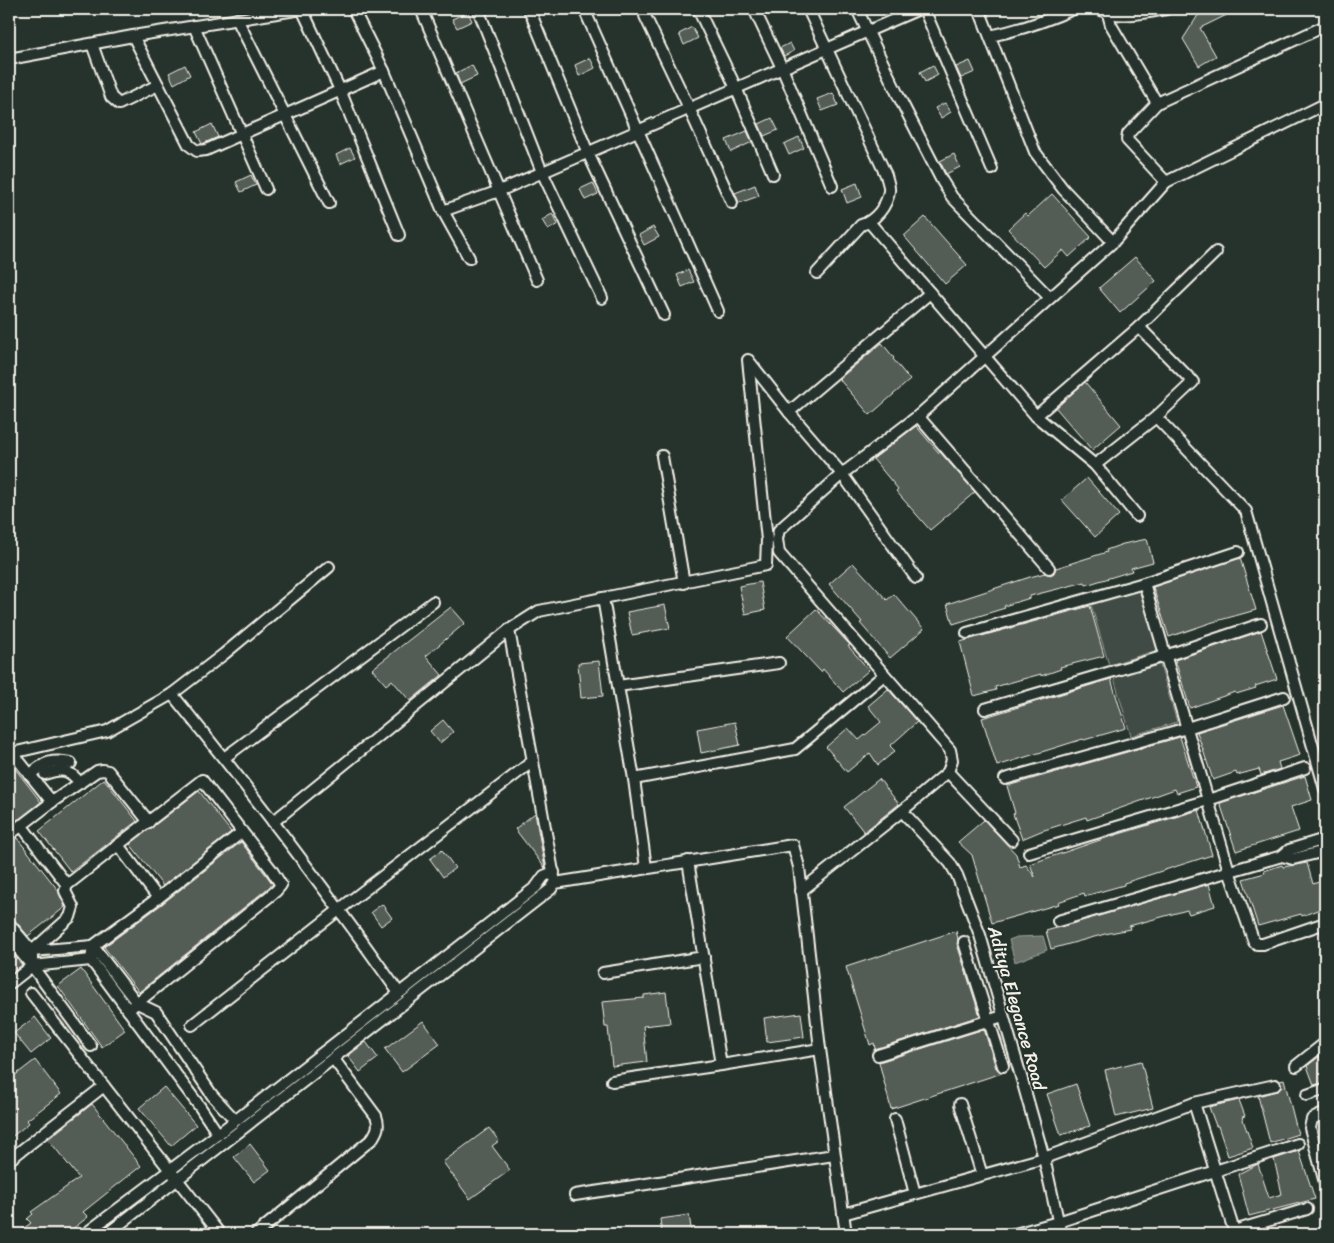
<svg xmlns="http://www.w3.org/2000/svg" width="1334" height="1243" font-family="Sriracha,sans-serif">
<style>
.green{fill:#414b45;stroke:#9a9e96}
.water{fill:#676f68;stroke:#9fa39b}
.building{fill:#525c55;stroke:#f4f1e8}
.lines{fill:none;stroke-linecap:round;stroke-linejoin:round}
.street-casing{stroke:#f4f1e8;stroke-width:14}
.street{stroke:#26332d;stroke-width:10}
.labels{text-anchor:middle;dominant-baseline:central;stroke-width:4;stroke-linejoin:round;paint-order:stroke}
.street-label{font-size:18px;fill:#f4f1e8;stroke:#26332d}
</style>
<rect width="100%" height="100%" fill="#26332d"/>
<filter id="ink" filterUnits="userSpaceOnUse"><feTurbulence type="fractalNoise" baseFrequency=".02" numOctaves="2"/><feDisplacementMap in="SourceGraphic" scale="10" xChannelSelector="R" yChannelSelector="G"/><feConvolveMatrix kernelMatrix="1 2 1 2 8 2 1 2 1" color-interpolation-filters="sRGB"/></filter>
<g filter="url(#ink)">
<!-- green -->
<g class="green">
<polygon points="1139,587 1158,650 1109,665 1090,601"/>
<polygon points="1159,662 1177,722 1131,736 1113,675"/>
</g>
<!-- water -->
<polygon class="water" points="1043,936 1047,950 1015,962 1009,940 1017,937"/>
<!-- building -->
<g class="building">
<polygon points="1202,9 1239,9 1200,28 1216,56 1199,66 1183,39"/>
<polygon points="468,12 472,21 457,28 452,19"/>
<polygon points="692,27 698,38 684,45 679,34"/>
<polygon points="790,43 794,51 784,56 780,48"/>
<polygon points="590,58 595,68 579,76 575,65"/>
<polygon points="970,61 975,72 961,78 956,67"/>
<polygon points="185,65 190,75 174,84 169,73"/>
<polygon points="472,65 477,76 460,84 456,73"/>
<polygon points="933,65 938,75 925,82 920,72"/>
<polygon points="833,93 838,105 822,111 817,99"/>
<polygon points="945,103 951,112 941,118 935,108"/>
<polygon points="772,118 778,130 764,136 759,124"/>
<polygon points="212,124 218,137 202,144 196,132"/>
<polygon points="747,131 752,142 731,152 726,140"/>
<polygon points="799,137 804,148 789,155 784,144"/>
<polygon points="350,148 355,157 340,164 336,155"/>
<polygon points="954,154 960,167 946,174 940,161"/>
<polygon points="251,175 256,185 241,192 236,182"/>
<polygon points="593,183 598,194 585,200 580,189"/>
<polygon points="857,183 862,197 847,203 842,189"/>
<polygon points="755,185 759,196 739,203 735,193"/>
<polygon points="1052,194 1091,237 1069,257 1063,250 1044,267 1008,229 1025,213 1028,216"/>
<polygon points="552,214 558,224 548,230 542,220"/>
<polygon points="925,217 967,265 945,284 904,236"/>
<polygon points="653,227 659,237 644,245 639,235"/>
<polygon points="1135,257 1156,281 1120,313 1099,288"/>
<polygon points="688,270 694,282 682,287 677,275"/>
<polygon points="882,343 894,358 893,359 910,380 870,415 839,379"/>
<polygon points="1085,382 1121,425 1092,450 1056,408"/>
<polygon points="916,426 939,453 940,452 975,492 930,530 896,491 898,489 873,459"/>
<polygon points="1087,478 1119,515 1095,537 1062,500"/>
<polygon points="1147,539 1153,562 1131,568 1132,571 1086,585 1085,582 1030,596 1030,598 1004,606 1005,608 953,624 947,604 1030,577 1045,573 1051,575 1054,573 1056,568 1107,552 1106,550 1123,544"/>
<polygon points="1240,558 1256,610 1213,622 1169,637 1153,587"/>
<polygon points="853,563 887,600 894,594 924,629 890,658 860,623 862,622 829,584"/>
<polygon points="760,582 765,610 745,614 739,586"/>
<polygon points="665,605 670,628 632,635 627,612"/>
<polygon points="1090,606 1104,656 1060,667 1061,669 1041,676 1041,674 1019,680 995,687 996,690 974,696 960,642"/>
<polygon points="451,607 465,623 426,656 442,675 410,701 392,680 386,685 372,669"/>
<polygon points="816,609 850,645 848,646 869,670 843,692 823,669 821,672 787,636"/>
<polygon points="1261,631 1277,679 1255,686 1256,688 1236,694 1235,692 1190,708 1175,660"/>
<polygon points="599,661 603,696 581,698 578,663"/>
<polygon points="1111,679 1126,728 1084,740 1083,739 997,766 982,718"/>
<polygon points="888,689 917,722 890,746 895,751 878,765 870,753 847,772 826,747 848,728 859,740 881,722 868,706"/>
<polygon points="1283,705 1300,755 1278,762 1280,769 1261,775 1259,769 1237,775 1236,772 1213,780 1197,732"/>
<polygon points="443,720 453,732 440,743 430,731"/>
<polygon points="735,722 740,745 701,753 697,729"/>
<polygon points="1180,737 1196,787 1177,793 1175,789 1087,820 1086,817 1041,831 1022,839 1013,814 1015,813 1007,786"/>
<polygon points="9,761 41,802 9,827"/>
<polygon points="1305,776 1312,800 1291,807 1299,831 1236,851 1220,803"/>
<polygon points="104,779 137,821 71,872 39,831"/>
<polygon points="879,779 899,804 864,832 844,807"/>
<polygon points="199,791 231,832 163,886 130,844"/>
<polygon points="1199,810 1212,855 1124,883 1124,885 1085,896 1084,893 1058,902 1059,904 992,923 972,855 958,842 984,820 1016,854 1020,867 1026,865 1035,877 1030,864 1109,837"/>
<polygon points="535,813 545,868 515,829"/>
<polygon points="17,838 58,890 65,907 28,936 9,913 9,842"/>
<polygon points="241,842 273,884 139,992 104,947 162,904"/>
<polygon points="442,850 455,868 443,877 430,859"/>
<polygon points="1307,863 1313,884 1325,880 1325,907 1302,916 1301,914 1258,926 1243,879 1265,873 1264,871 1282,865 1283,867"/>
<polygon points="1209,884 1215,906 1189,914 1187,910 1129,926 1130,929 1105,934 1051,949 1046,931"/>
<polygon points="382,904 392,918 381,926 371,912"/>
<polygon points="956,931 958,939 957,944 980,1016 875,1049 874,1043 870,1045 846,967"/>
<polygon points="9,949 22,965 9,975"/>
<polygon points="81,969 125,1030 102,1047 58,986"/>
<polygon points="666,992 670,1023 643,1026 647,1062 612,1066 608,1027 605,1027 602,1002 644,998 644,995"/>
<polygon points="801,1013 804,1037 767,1042 764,1018"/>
<polygon points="35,1017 51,1038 31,1054 14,1033"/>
<polygon points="423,1021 440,1044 402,1072 385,1049"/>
<polygon points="984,1029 996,1068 1002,1073 891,1109 879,1062"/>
<polygon points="366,1042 378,1058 360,1072 348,1056"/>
<polygon points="1325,1052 1325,1082 1314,1085 1307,1066"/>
<polygon points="35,1060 61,1094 27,1120 29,1123 9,1139 9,1080"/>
<polygon points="1141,1061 1153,1108 1116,1117 1105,1070"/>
<polygon points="1284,1079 1298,1134 1270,1143 1258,1096 1279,1090 1282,1087 1280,1080"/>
<polygon points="1076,1084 1090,1126 1061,1135 1047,1094"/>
<polygon points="164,1087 196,1125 171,1146 139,1108"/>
<polygon points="1239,1100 1245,1116 1242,1117 1253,1148 1228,1156 1218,1126 1216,1126 1209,1107"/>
<polygon points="92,1104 141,1166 83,1212 88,1217 66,1234 16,1234 31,1223 27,1219 33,1214 31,1212 79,1178 48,1139"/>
<polygon points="489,1128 499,1141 492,1146 510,1170 470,1199 443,1162"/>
<polygon points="250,1144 270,1170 254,1182 234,1157"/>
<polygon points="1299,1151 1315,1199 1249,1216 1238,1174 1258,1164 1269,1198 1282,1194 1274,1159"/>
<polygon points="689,1215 692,1234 662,1234 660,1219"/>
</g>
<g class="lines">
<defs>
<g id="street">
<polyline points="302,9 340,90 399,235"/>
<polyline points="353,9 384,71 443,211 499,191 919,9"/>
<polyline points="421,9 537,280"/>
<polyline points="478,9 542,172 602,298"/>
<polyline points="529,9 588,153 664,315"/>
<polyline points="584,9 718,311"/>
<polyline points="698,9 736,88 773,174"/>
<polyline points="754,9 782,68 832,186"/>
<path d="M808,9l78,166c1,5 4,11 3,16 -2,15 -14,30 -28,34l-44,48"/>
<polyline points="857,9 899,97 942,181 952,197 1050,298"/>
<polyline points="924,9 992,169"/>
<polyline points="979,9 1035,152 1063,189 1113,242"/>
<path d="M1099,9c19,10 46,4 67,0"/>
<polyline points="1108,14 1111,25 1157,103 1128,134 1127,140 1166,182"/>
<polyline points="645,16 689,108 732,203"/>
<polyline points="237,19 329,203"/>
<polyline points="194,26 266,189"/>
<polyline points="133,36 189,145 197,151 206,150 384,71"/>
<path d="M990,36c29,-6 56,-15 83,-27"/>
<polyline points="92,44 111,97 119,104 158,85"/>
<polyline points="9,59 133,36 302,9"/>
<polyline points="1157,103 1325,26"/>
<polyline points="443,211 469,258"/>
<polyline points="870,223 1036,416 1095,465 1137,516"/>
<polyline points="749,361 789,412 842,474 916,578"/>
<polyline points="789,412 930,293"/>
<polyline points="918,416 1049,568"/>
<polyline points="1036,416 1139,327 1216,252"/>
<polyline points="1156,417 1246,511 1325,789"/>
<polyline points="662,456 684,583"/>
<polyline points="1095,465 1156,417 1193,382 1139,327"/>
<polyline points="1144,583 1229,871 1254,942 1257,944 1263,944 1325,923"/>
<polyline points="603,598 618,686"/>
<polyline points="509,630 554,877"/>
<polyline points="967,633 1144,583 1238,552"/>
<path d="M172,694c79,97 155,197 227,299"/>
<polyline points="985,709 1165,656 1261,624"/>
<polyline points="9,753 15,756 52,802"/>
<polyline points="12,753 107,731 172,694 224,654 329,567"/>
<polyline points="224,758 433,602"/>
<polyline points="948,772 1012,840"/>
<path d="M45,774c17,-6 24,-5 35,9"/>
<path d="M30,775c14,-13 22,-16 41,-12"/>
<polyline points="634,779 795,749 884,675"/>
<polyline points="1005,779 1187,728 1284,697"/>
<polyline points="902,811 950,863 957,875 980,935 1024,1087 1044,1158 1061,1234"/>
<polyline points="273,822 509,630 539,611 766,565 767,540 748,360"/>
<polyline points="21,825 67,885"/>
<polyline points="9,835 52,802 97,771 103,770 108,771 149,822"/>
<polyline points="118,845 202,780 271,869 281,885 276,891 128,1010"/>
<polyline points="1029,853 1208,800 1305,768"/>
<polyline points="1282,856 1293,859 1325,851"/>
<polyline points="688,861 721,1065"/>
<polyline points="646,868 634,779 618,686 779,663"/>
<polyline points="801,891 902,811 948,772 952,760 950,750 779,553 777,539 779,530 842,474 918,416 1113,242 1166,182 1325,104"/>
<polyline points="158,898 242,832"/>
<polyline points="1058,921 1282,856 1289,850 1325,839"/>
<polyline points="9,924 32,951 93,946 158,898 118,845 67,885 65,891 73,907 70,917 32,951 32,966 91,1046"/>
<polyline points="9,938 32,966 91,960"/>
<polyline points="964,942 1003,1066"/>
<polyline points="93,946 91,960 200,1107 218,1134"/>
<polyline points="93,946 137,1003 156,1012 212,1095 235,1120"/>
<polyline points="603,973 704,957"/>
<polyline points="9,984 32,966"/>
<polyline points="31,993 220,1234"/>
<polyline points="192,1025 340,909 533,761"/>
<polyline points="878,1055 1003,1016"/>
<polyline points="1296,1066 1325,1043"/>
<polyline points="612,1081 721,1065 820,1049"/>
<polyline points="1307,1095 1325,1089"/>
<polyline points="960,1104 982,1175"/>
<polyline points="1325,1113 1312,1119 1310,1128 1325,1183"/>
<polyline points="895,1119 915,1194"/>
<polyline points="9,1160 104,1086"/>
<polyline points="575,1195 834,1155"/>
<polyline points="843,1214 1044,1158 1194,1103"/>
<polyline points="1234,1231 1307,1209"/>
<polyline points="85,1234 218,1134 536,887 544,876 554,872"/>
<polyline points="107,1234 551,889 555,883 793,845 799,867 820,1049 846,1234"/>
<path d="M256,1234l116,-95c5,-8 8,-13 4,-23l-43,-58"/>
<polyline points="1015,1234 1058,1222 1298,1144"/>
<polyline points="1235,1234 1194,1103 1275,1085"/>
</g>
</defs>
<!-- street casing -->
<use href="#street" class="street-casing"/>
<!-- street -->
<use href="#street" class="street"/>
</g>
</g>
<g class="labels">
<!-- street labels -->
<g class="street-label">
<text transform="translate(1017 1008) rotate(74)">Aditya Elegance Road</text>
</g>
</g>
<!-- margin -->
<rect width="1334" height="1243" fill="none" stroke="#26332d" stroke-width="30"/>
<rect x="15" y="15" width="1304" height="1213" fill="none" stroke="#f4f1e8" stroke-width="2" filter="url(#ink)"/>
</svg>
